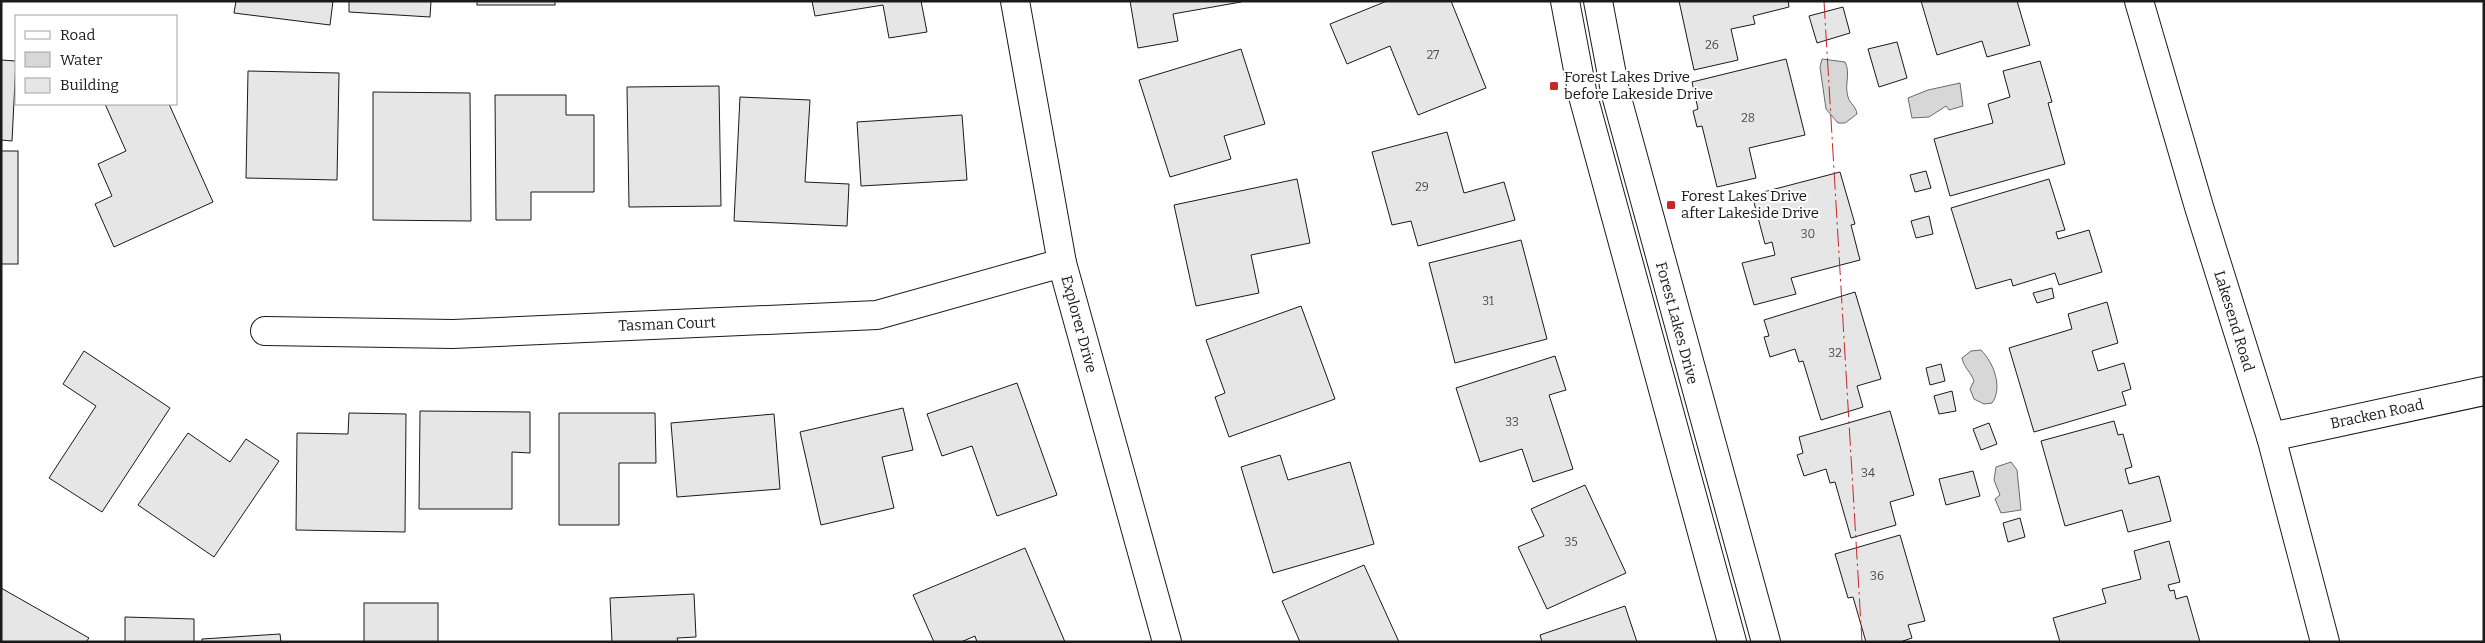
<svg xmlns="http://www.w3.org/2000/svg" width="2485" height="643" font-family="Bitter,serif">
<style>
.water{fill:#d7d7d7;stroke:#6a6a6a}
.building{fill:#e6e6e6;stroke:#1a1a1a}
.lines{fill:none;stroke-linecap:round;stroke-linejoin:round}
.street-casing{stroke:#1a1a1a;stroke-width:30}
.secondary-casing{stroke:#1a1a1a;stroke-width:30}
.street{stroke:#fff;stroke-width:28}
.secondary{stroke:#fff;stroke-width:28}
.power{stroke:#c62828;stroke-width:1;stroke-dasharray:18 4 2.5 4;stroke-linecap:butt}
.poi-dot{fill:#c62828;stroke:#fff;stroke-width:2}
.labels{text-anchor:middle;dominant-baseline:central;stroke-width:4;stroke-linejoin:round;paint-order:stroke}
.number-label{font-size:12px;fill:#4d4d4d}
.poi-label{font-size:15px;fill:#1a1a1a;stroke:#fff;text-anchor:start}
.street-label{font-size:15px;fill:#1a1a1a;stroke:#fff}
</style>
<rect width="100%" height="100%" fill="#fff"/>
<!-- water -->
<g class="water">
<path d="M1822,59l23,3c6,12 -1,22 3,35 2,7 8,9 9,17l-12,9h-7l-12,-14 -6,-42z"/>
<polygon points="1960,83 1963,106 1949,110 1946,106 1929,117 1912,118 1908,98 1928,90"/>
<path d="M1981,350c13,13 22,38 11,53l-8,1 -10,-5 -4,-10 4,-8c-3,-9 -10,-13 -12,-23l9,-7z"/>
<polygon points="2011,462 2017,470 2021,510 2001,513 1995,499 2000,495 1994,480 1996,467"/>
</g>
<!-- building -->
<g class="building">
<polygon points="236,1 333,1 330,25 234,13"/>
<polygon points="349,1 431,1 430,17 349,12"/>
<rect x="477" y="1" width="78" height="4"/>
<polygon points="812,1 921,1 927,32 889,38 883,5 815,16"/>
<polygon points="1130,1 1241,1 1241,2 1173,14 1178,41 1138,48"/>
<polygon points="1387,1 1451,1 1486,88 1418,115 1390,46 1347,64 1330,24"/>
<polygon points="1679,1 1788,1 1789,7 1753,16 1755,24 1731,29 1738,60 1694,70"/>
<polygon points="1921,1 2017,1 2030,45 1987,57 1982,41 1937,55"/>
<polygon points="1843,7 1850,33 1817,43 1809,16"/>
<polygon points="1897,42 1907,78 1879,87 1868,49"/>
<polygon points="1241,49 1265,124 1224,136 1231,159 1170,177 1139,80"/>
<polygon points="1786,59 1805,135 1749,148 1756,178 1717,187 1702,126 1697,127 1693,111 1698,109 1692,82"/>
<polygon points="1,60 16,61 12,141 1,140"/>
<polygon points="2040,61 2052,102 2048,103 2065,164 1950,196 1934,139 1993,123 1988,104 2010,97 2003,71"/>
<polygon points="248,71 339,73 337,180 246,178"/>
<polygon points="719,86 721,206 629,207 627,87"/>
<polygon points="373,92 470,93 471,221 373,220"/>
<polygon points="495,95 566,95 566,115 594,115 594,192 531,192 531,220 496,220"/>
<polygon points="740,97 810,100 805,182 849,184 847,226 734,221"/>
<polygon points="105,104 169,104 213,202 114,247 95,204 112,196 98,164 126,151"/>
<polygon points="962,115 967,180 861,186 857,122"/>
<polygon points="1447,132 1464,193 1504,182 1515,220 1418,246 1411,221 1392,225 1372,152"/>
<rect x="1" y="151" width="17" height="113"/>
<polygon points="1926,171 1931,188 1915,192 1910,175"/>
<polygon points="1840,172 1855,224 1851,225 1860,260 1791,278 1796,294 1754,305 1742,263 1775,255 1772,242 1765,244 1752,195"/>
<polygon points="1297,179 1310,243 1251,255 1259,293 1196,306 1174,205"/>
<polygon points="2049,179 2065,230 2056,232 2058,239 2089,230 2102,272 2059,285 2055,273 2013,286 2011,279 1976,289 1951,208"/>
<polygon points="1929,216 1933,234 1916,238 1911,221"/>
<polygon points="1521,240 1547,339 1455,363 1429,263"/>
<polygon points="2052,288 2054,298 2037,303 2033,293"/>
<polygon points="1855,292 1881,379 1857,386 1863,407 1821,420 1803,361 1799,362 1795,349 1770,357 1764,337 1769,336 1764,320"/>
<polygon points="2107,302 2118,343 2092,351 2098,371 2124,363 2131,389 2122,392 2126,405 2034,432 2009,348 2072,329 2068,314"/>
<polygon points="1301,306 1335,399 1229,437 1215,397 1225,393 1206,340"/>
<polygon points="84,351 170,408 102,512 49,478 96,406 63,384"/>
<polygon points="1555,356 1566,390 1549,395 1573,469 1533,482 1522,449 1480,462 1456,388"/>
<polygon points="1941,364 1945,381 1930,385 1926,368"/>
<polygon points="1017,383 1057,495 997,516 972,446 942,456 927,414"/>
<polygon points="1952,391 1956,411 1939,414 1934,396"/>
<polygon points="903,408 913,450 882,457 894,508 821,525 800,432"/>
<polygon points="420,411 530,412 530,453 512,452 512,509 419,509"/>
<polygon points="1890,411 1914,495 1890,502 1896,525 1851,538 1835,482 1830,483 1826,469 1804,476 1797,455 1803,453 1799,437"/>
<polygon points="349,413 406,414 405,532 296,530 297,433 348,434"/>
<polygon points="559,413 655,413 656,463 619,463 619,525 559,525"/>
<polygon points="774,414 780,489 677,497 671,423"/>
<polygon points="2114,421 2118,435 2123,434 2132,467 2125,469 2129,484 2159,476 2171,521 2128,532 2122,510 2065,526 2041,441"/>
<polygon points="1989,423 1997,444 1981,450 1973,429"/>
<polygon points="188,433 230,462 246,439 279,461 214,557 138,505"/>
<polygon points="1280,455 1288,480 1350,462 1374,544 1273,573 1241,467"/>
<polygon points="1973,471 1980,496 1946,505 1939,479"/>
<polygon points="1585,485 1626,573 1547,609 1518,547 1544,536 1531,509"/>
<polygon points="2020,518 2025,537 2008,542 2003,523"/>
<polygon points="1900,535 1925,621 1908,625 1912,638 1900,642 1866,642 1853,597 1848,598 1835,554"/>
<polygon points="2169,541 2180,582 2168,585 2170,591 2174,590 2176,599 2187,596 2200,642 2060,642 2053,618 2106,603 2102,589 2141,579 2134,551"/>
<polygon points="1025,548 1065,642 977,642 975,636 961,642 934,642 913,595"/>
<polygon points="1364,565 1399,642 1300,642 1282,601"/>
<polygon points="1,588 89,638 86,642 1,642"/>
<polygon points="694,594 696,637 677,638 678,642 612,642 610,598"/>
<rect x="364" y="603" width="74" height="39"/>
<polygon points="1625,606 1637,642 1542,642 1540,635"/>
<polygon points="125,617 194,619 194,642 125,642"/>
<polygon points="280,634 281,642 202,642 202,639"/>
</g>
<g class="lines">
<defs>
<g id="street">
<polyline points="2139,1 2199,207 2271,437 2325,642"/>
<polyline points="265,331 453,334 877,315 1062,263"/>
<polyline points="2271,437 2484,391"/>
</g>
<g id="secondary">
<polyline points="1015,1 1062,263 1167,642"/>
<polyline points="1565,1 1583,96 1732,642"/>
<polyline points="1598,1 1615,91 1766,642"/>
</g>
</defs>
<!-- street casing -->
<use href="#street" class="street-casing"/>
<!-- secondary casing -->
<use href="#secondary" class="secondary-casing"/>
<!-- street -->
<use href="#street" class="street"/>
<!-- secondary -->
<use href="#secondary" class="secondary"/>
<!-- power -->
<polyline class="power" points="1824,1 1862,642"/>
</g>
<!-- markers -->
<g class="poi-dot">
<rect x="1549" y="81" width="10" height="10" rx="2.5"/>
<rect x="1666" y="200" width="10" height="10" rx="2.5"/>
</g>
<g class="labels">
<!-- number labels -->
<g class="number-label">
<text x="1712" y="45">26</text>
<text x="1433" y="55">27</text>
<text x="1748" y="118">28</text>
<text x="1422" y="187">29</text>
<text x="1808" y="234">30</text>
<text x="1488" y="301">31</text>
<text x="1835" y="353">32</text>
<text x="1512" y="422">33</text>
<text x="1868" y="473">34</text>
<text x="1571" y="542">35</text>
<text x="1877" y="576">36</text>
</g>
<!-- poi labels -->
<g class="poi-label">
<text x="1564" y="77">Forest Lakes Drive<tspan x="1564" dy="17">before Lakeside Drive</tspan></text>
<text x="1681" y="196">Forest Lakes Drive<tspan x="1681" dy="17">after Lakeside Drive</tspan></text>
</g>
<!-- street labels -->
<g class="street-label">
<text transform="translate(2234 321) rotate(73)">Lakesend Road</text>
<text transform="translate(1677 323) rotate(75)">Forest Lakes Drive</text>
<text transform="translate(667 324) rotate(-2)">Tasman Court</text>
<text transform="translate(1079 324) rotate(75)">Explorer Drive</text>
<text transform="translate(2377 414) rotate(-12)">Bracken Road</text>
</g>
</g>
<!-- border -->
<rect width="2485" height="643" fill="none" stroke="#1a1a1a" stroke-width="5"/>
<!-- legend -->
<rect x="15" y="15" width="162" height="90" fill="#ffffff" stroke="#a3a3a3"/>
<rect x="25" y="31" width="25" height="8" fill="#ffffff" stroke="#a3a3a3"/>
<text x="60" y="40" font-size="15" fill="#1a1a1a">Road</text>
<rect x="25" y="52" width="25" height="15" fill="#d7d7d7" stroke="#a3a3a3"/>
<text x="60" y="65" font-size="15" fill="#1a1a1a">Water</text>
<rect x="25" y="78" width="25" height="15" fill="#e6e6e6" stroke="#a3a3a3"/>
<text x="60" y="90" font-size="15" fill="#1a1a1a">Building</text>
</svg>
